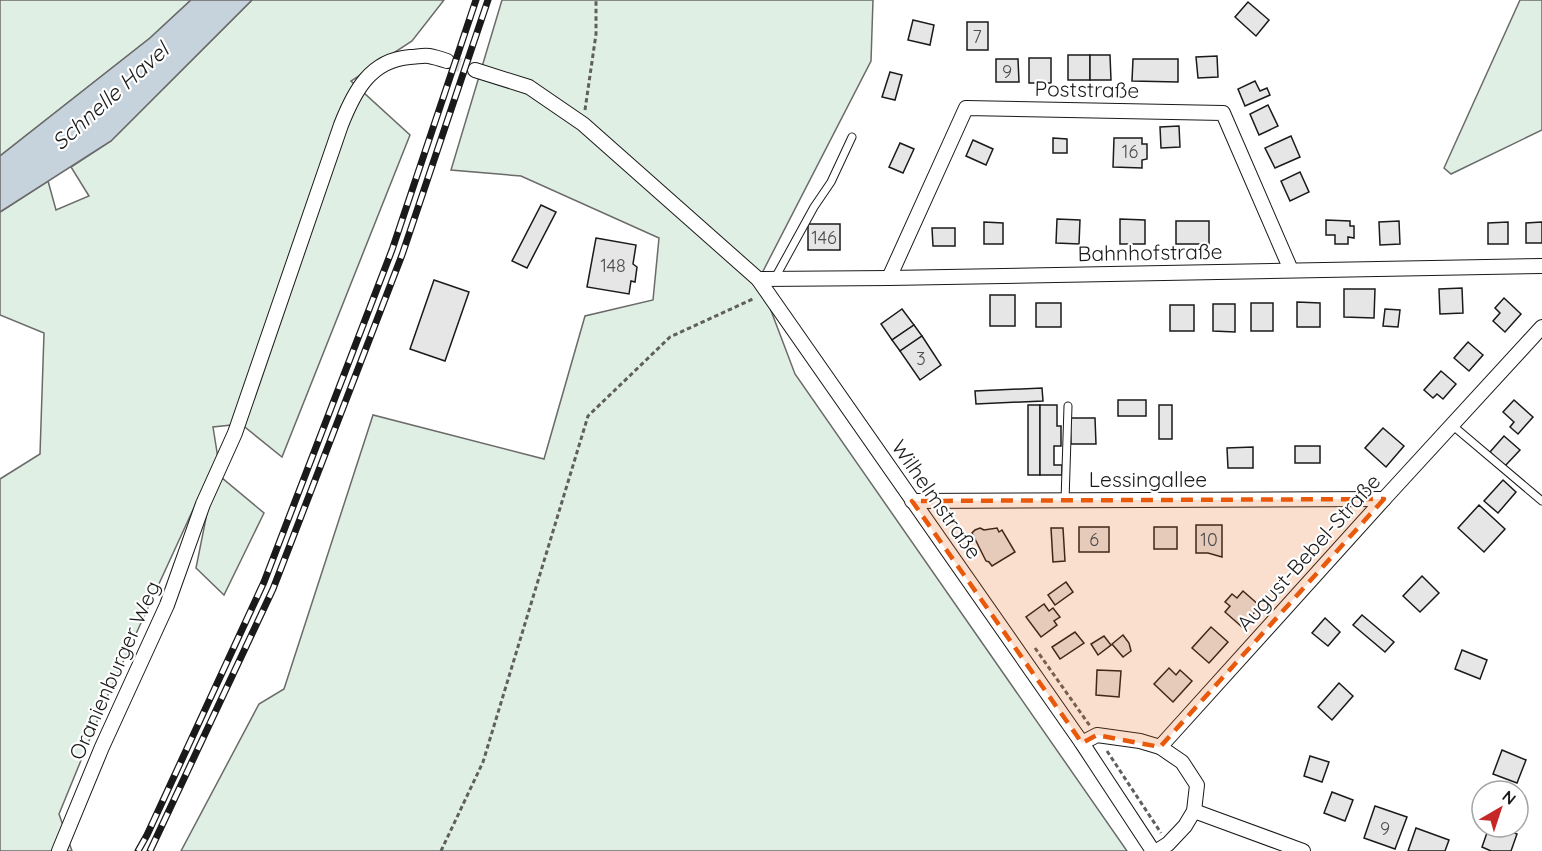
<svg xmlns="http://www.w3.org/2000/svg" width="1542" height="851" font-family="Quicksand,sans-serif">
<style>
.green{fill:#e0efe3;stroke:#6a6a6a;stroke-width:1.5}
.water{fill:#c6d2dc;stroke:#6a6a6a;stroke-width:1.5}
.building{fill:#e6e6e6;stroke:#1a1a1a;stroke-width:1.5}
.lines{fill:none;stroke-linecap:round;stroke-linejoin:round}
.street-tunnel{stroke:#ddd;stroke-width:14;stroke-dasharray:14 7;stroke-linecap:butt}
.lane-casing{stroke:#1a1a1a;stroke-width:9}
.street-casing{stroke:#1a1a1a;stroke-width:16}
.path{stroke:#5f5f5f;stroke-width:3;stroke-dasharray:4.5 3;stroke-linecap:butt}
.lane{stroke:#fff;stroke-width:7}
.street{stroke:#fff;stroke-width:14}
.rail-casing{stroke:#1a1a1a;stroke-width:7}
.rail{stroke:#fff;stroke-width:4.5;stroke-dasharray:14;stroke-linecap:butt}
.marked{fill:#e8590c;fill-opacity:0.2;stroke:#e8590c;stroke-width:4.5;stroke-dasharray:12 8;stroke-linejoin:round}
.labels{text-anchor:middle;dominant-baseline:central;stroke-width:4.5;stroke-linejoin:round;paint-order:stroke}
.number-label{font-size:18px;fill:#4d4d4d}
.street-label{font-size:21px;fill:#1a1a1a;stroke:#fff}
.water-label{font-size:22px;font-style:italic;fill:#1a1a1a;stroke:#fff}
</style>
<rect width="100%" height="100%" fill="#fff"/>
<!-- green -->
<g class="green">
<polygon points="0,0 191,0 150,38 0,156"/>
<polygon points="252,0 444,0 412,41 351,81 410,135 282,457 241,424 213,427 221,477 264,513 224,595 196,568 211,493 203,488 107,697 59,814 72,851 0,851 0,479 40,454 44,333 0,315 0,212 48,181 56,210 89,196 71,167 111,141"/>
<polygon points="502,0 873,0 871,61 759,279 795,374 1127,851 181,851 259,704 284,689 373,415 544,459 585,316 653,300 659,238 521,176 451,170"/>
<polygon points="1520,0 1542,0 1542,130 1451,174 1444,168"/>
</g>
<!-- water -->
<polygon class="water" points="191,0 252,0 111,141 0,212 0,156 150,38"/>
<!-- building -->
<g class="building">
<polygon points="1248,2 1269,20 1256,36 1235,17"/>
<polygon points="913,20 934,25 930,45 908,40"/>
<rect x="967" y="22" width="21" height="28"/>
<rect x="1068" y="55" width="22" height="25"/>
<polygon points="1090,55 1110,55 1111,80 1090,80"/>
<polygon points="1217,56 1218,77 1198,78 1196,57"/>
<rect x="1029" y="58" width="22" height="25"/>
<polygon points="996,59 1018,59 1019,82 996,82"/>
<polygon points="1133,59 1178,59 1178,82 1132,81"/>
<polygon points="890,72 902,75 895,100 882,97"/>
<polygon points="1255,81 1260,91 1267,88 1270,95 1245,106 1238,89"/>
<polygon points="1268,105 1278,126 1259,135 1250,114"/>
<polygon points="1179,126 1180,147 1161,148 1160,127"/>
<polygon points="1291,136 1300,157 1275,168 1265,148"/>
<polygon points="1053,138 1067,139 1067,153 1053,153"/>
<polygon points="1114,138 1142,138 1142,144 1147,144 1147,159 1142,160 1142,168 1113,167"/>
<polygon points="973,140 993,149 986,165 966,156"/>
<polygon points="900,143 914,149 903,173 889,167"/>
<polygon points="1300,172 1309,192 1290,201 1281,181"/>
<polygon points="541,205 556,212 527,268 512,261"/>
<polygon points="1057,219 1080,220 1079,244 1056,243"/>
<polygon points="1120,219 1145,220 1145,244 1120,244"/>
<polygon points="1326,220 1350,221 1350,226 1354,226 1354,238 1348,237 1348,244 1335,244 1335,235 1326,235"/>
<rect x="1176" y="221" width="33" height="23"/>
<polygon points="1399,221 1400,244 1380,245 1379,222"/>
<polygon points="984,222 1003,223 1003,244 984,244"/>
<polygon points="1508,222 1508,244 1488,244 1488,223"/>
<polygon points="1542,222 1542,243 1526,243 1526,223"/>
<rect x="808" y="224" width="32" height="26"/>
<polygon points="932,228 955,228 955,246 933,246"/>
<polygon points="596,238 636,245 633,264 637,267 635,282 631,281 629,294 587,287"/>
<polygon points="434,280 469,292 445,361 410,349"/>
<polygon points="1462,288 1463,313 1440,314 1439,289"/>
<polygon points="1344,289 1375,289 1374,318 1344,317"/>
<rect x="990" y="295" width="25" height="31"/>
<polygon points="1504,298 1521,314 1505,332 1493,321 1500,313 1495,308"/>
<polygon points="1297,302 1320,303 1320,327 1297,327"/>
<rect x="1036" y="303" width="25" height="24"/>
<rect x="1251" y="303" width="22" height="28"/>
<polygon points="1213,304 1235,304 1235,332 1213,331"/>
<rect x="1170" y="305" width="24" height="26"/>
<polygon points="902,309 914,325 892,340 881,324"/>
<polygon points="1385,309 1400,310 1398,327 1383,326"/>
<polygon points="914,325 922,336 900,351 892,340"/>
<polygon points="922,336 941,365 920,380 900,351"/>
<polygon points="1468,342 1483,355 1469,371 1454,358"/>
<polygon points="1441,371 1456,384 1443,399 1437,394 1433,398 1424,390"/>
<polygon points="1042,388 1043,401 976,404 975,391"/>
<rect x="1118" y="400" width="28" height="16"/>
<polygon points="1514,400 1533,417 1518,434 1510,427 1514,422 1503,412"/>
<rect x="1028" y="405" width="12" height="70"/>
<polygon points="1040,405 1057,405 1057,426 1061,426 1061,446 1054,446 1054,465 1062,465 1062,475 1040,475"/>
<rect x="1159" y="405" width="13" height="34"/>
<polygon points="1070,418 1095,418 1096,444 1071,444"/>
<polygon points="1383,428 1404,446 1386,467 1365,448"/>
<polygon points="1504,436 1520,450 1505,466 1490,452"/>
<rect x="1295" y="446" width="25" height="17"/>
<polygon points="1253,447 1253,468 1228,468 1227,448"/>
<polygon points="1503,480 1516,492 1498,513 1484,501"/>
<polygon points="1479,505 1505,529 1484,552 1458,528"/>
<polygon points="1196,525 1222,525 1222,557 1208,553 1196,553"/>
<rect x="1079" y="527" width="30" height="25"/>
<rect x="1154" y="527" width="23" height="22"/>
<polygon points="980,528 984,530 997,528 999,532 1002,530 1015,552 992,566 989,562 986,561 972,533 975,530"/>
<polygon points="1051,528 1063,528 1065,561 1053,562"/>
<polygon points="1422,576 1439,593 1420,612 1403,596"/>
<polygon points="1066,582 1073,592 1055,605 1048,595"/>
<polygon points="1243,591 1260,606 1242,627 1225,612 1230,606 1225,602 1232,594 1237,598"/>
<polygon points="1044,604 1049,611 1053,608 1060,617 1054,621 1057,625 1041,637 1026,617"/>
<polygon points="1362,615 1394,642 1385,652 1353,625"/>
<polygon points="1325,618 1340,632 1328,646 1312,633"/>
<polygon points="1211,627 1228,642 1209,663 1192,648"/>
<polygon points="1075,632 1084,643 1060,659 1052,647"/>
<polygon points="1123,635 1129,643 1131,651 1123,657 1112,644"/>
<polygon points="1104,636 1111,645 1098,655 1091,644"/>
<polygon points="1462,650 1487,660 1480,679 1455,669"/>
<polygon points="1169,668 1176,675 1180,670 1192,681 1173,702 1154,684"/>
<polygon points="1097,670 1121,671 1119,697 1096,695"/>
<polygon points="1339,683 1353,696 1332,720 1318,707"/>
<polygon points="1502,750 1526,760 1517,783 1493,774"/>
<polygon points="1310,756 1329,762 1322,782 1304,776"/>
<polygon points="1332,792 1353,800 1345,821 1324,813"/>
<polygon points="1375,806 1407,817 1395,849 1364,838"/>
<polygon points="1489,827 1498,827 1517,834 1511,851 1491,851 1482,847"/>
<polygon points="1416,828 1449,840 1445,851 1408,851"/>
</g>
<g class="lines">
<!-- street-tunnel -->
<polyline class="street-tunnel" points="447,61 475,70"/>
<defs>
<g id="lane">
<polyline points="775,278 814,207 831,182 852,137"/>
<polyline points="1452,425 1542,501"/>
<polyline points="1065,501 1068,406"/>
</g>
<g id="street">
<polyline points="475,70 529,87 583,124 758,279 1082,743 1153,851"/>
<polyline points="889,278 966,108 1223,113 1291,270"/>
<polyline points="758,279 889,278 1542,266"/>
<polyline points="912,501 1384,499"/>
<polyline points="1082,743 1097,735 1140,741 1160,747 1182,762 1197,785 1194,811 1185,826 1168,844 1157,851"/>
<polyline points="1160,747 1384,499 1542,327"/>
<polyline points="1194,811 1303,851"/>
<path d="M59,851l43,-104 65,-142 36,-101 32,-71 106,-308c13,-33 29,-65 69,-68 6,0 13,-2 19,-1 6,1 12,3 18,5"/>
</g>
</defs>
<!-- lane casing -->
<use href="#lane" class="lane-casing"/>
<!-- street casing -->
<use href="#street" class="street-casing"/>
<!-- path -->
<g class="path">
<polyline points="585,110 596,34 596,0"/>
<polyline points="1035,648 1090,726"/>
<polyline points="1107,751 1161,833"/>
<polyline points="441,851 483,762 588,416 670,337 755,298"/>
</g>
<!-- lane -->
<use href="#lane" class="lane"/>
<!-- street -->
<use href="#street" class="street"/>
<defs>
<g id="rail">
<polyline points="138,851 147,835 264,582 392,250 476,0"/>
<polyline points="150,851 273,589 402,255 488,0"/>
</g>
</defs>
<!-- rail casing -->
<use href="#rail" class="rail-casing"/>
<!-- rail -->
<use href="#rail" class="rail"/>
</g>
<!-- marked area -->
<path class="marked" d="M1384,499l-224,248 -63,-12 -15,8 -170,-242z"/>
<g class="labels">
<!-- number labels -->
<g class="number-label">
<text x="977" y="36">7</text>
<text x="1007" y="71">9</text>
<text x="1130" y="151">16</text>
<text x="824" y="237">146</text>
<text x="613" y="265">148</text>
<text x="921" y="358">3</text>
<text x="1094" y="539">6</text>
<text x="1209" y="539">10</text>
<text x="1385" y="828">9</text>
</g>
<!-- street labels -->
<g class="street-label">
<text transform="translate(1087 89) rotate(1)">Poststraße</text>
<text transform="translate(1150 252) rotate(-1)">Bahnhofstraße</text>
<text x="1148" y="479">Lessingallee</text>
<text transform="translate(937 499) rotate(55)">Wilhelmstraße</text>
<text transform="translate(1308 552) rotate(-48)">August-Bebel-Straße</text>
<text transform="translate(114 670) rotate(-66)">Oranienburger Weg</text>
</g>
<!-- water labels -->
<g class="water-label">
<text transform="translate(110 96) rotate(-42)">Schnelle Havel</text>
</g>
</g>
<!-- north arrow -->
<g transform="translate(1500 809) rotate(39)"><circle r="28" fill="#ffffff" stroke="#a3a3a3" stroke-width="1.5"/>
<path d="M0-4.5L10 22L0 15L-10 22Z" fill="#c62828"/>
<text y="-9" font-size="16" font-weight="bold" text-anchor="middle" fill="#1a1a1a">N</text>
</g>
</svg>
